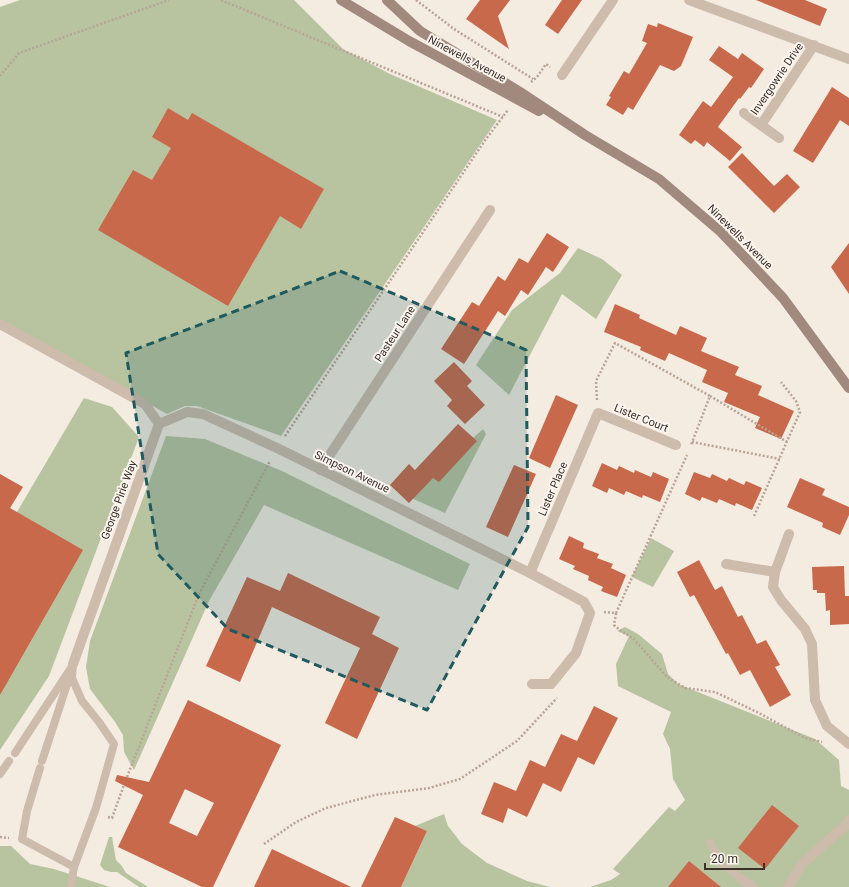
<svg xmlns="http://www.w3.org/2000/svg" width="849" height="887" font-family="Roboto,sans-serif">
<style>
.green{fill:#b8c4a0}
.building{fill:#c8694b;fill-rule:evenodd}
.lines{fill:none;stroke-linecap:round;stroke-linejoin:round}
.path{stroke:#b9a596;stroke-width:2.5;stroke-dasharray:2 2;stroke-linecap:butt}
.lane{stroke:#cdbbac;stroke-width:8}
.street{stroke:#cdbbac;stroke-width:10}
.secondary{stroke:#a18a7d;stroke-width:10}
.marked{fill:#1f5a5e;fill-opacity:0.2;stroke:#1f5a5e;stroke-width:3;stroke-dasharray:8 5;stroke-linejoin:round}
.labels{text-anchor:middle;dominant-baseline:central;stroke-width:4;stroke-linejoin:round;paint-order:stroke}
.street-label{font-size:11px;fill:#3b302b;stroke:#fbf5ee}
</style>
<rect width="100%" height="100%" fill="#f4ebe1"/>
<!-- green -->
<g class="green">
<polygon points="20,0 294,0 343,49 390,74 497,120 281,436 197,406 185,406 167,414 0,320 0,7"/>
<polygon points="578,248 602,259 622,275 596,319 562,294 509,395 476,365 512,310 560,273"/>
<polygon points="84,398 112,407 139,437 49,676 0,750 0,695 17,512"/>
<polygon points="483,429 486,434 445,513 409,497"/>
<polygon points="166,436 205,439 282,471 470,564 458,590 264,505 209,601 134,770 124,752 123,735 115,722 90,689 86,667 90,641"/>
<polygon points="651,538 674,551 653,587 632,577"/>
<polygon points="625,627 638,634 662,654 668,674 678,684 815,739 839,760 841,786 849,790 849,887 590,887 611,880 620,874 613,869 669,807 675,811 685,800 673,779 670,749 663,734 671,712 618,686 616,664 629,636 617,631"/>
<polygon points="444,814 448,826 462,844 487,863 527,881 550,887 401,887 427,831 415,826"/>
<polygon points="109,837 112,837 116,860 121,865 126,873 148,887 139,887 117,872 111,872 104,870 100,865"/>
<polygon points="0,846 11,846 30,864 54,869 110,887 0,887"/>
</g>
<!-- building -->
<g class="building">
<polygon points="480,0 510,0 498,16 509,49 466,19"/>
<polygon points="562,0 582,0 558,34 545,25"/>
<polygon points="756,0 805,0 827,9 820,26"/>
<polygon points="658,23 693,37 681,66 674,71 660,65 633,110 628,107 623,115 606,105 611,97 609,96 624,71 629,74 647,43 642,41 648,24 657,27"/>
<polygon points="719,46 738,59 742,53 764,69 751,88 749,87 740,99 739,98 718,127 742,147 730,161 707,142 704,147 695,140 691,144 679,135 703,101 711,107 733,77 709,60"/>
<polygon points="832,87 849,98 849,126 840,120 813,163 793,151"/>
<polygon points="168,108 188,120 192,113 324,189 301,229 280,216 228,306 98,230 133,170 152,180 171,148 152,137"/>
<polygon points="742,153 774,186 787,174 800,187 774,213 728,167"/>
<polygon points="547,233 569,247 553,272 546,267 528,295 521,290 505,316 498,311 464,364 441,349 472,302 479,306 498,276 505,281 519,258 528,263"/>
<polygon points="849,243 849,294 831,267"/>
<polygon points="615,304 640,315 639,318 676,335 680,326 707,338 701,351 739,367 735,375 762,386 758,395 794,411 781,439 755,428 760,417 724,402 728,393 702,382 707,370 669,353 665,361 640,350 641,347 604,332"/>
<polygon points="454,362 472,381 467,386 485,405 465,424 447,406 452,400 434,381"/>
<polygon points="556,395 578,405 550,468 529,458"/>
<polygon points="458,424 477,441 439,482 433,478 409,503 390,485 409,464 415,470"/>
<polygon points="602,463 617,470 619,466 634,473 635,470 651,477 653,472 669,479 660,502 643,495 642,498 626,491 624,495 609,488 607,493 592,486"/>
<polygon points="514,465 536,474 508,537 486,527"/>
<polygon points="694,472 710,478 712,474 727,481 729,478 744,485 746,481 762,488 752,510 736,503 735,506 719,499 717,503 702,497 700,501 685,494"/>
<polygon points="0,474 23,487 10,508 83,550 0,695"/>
<polygon points="800,478 825,489 822,495 849,507 849,515 840,535 822,527 823,523 787,507"/>
<polygon points="569,536 584,543 583,548 599,554 597,558 613,564 611,568 626,575 617,597 601,591 603,587 588,580 589,576 573,569 575,566 559,559"/>
<polygon points="699,560 715,590 722,586 738,617 742,615 757,644 766,640 780,665 775,667 791,695 770,707 750,670 740,675 728,653 726,654 694,595 690,597 677,572"/>
<polygon points="844,566 845,596 849,596 849,624 830,625 830,610 826,611 825,593 817,593 817,590 813,590 812,567"/>
<polygon points="288,573 380,617 372,634 399,648 357,739 325,723 360,648 272,607 240,682 206,666 247,577 280,591"/>
<path d="M188,700l93,45 -68,142h-11l-84,-40 25,-52 -28,-14 2,-6 32,7zM185,789l29,14 -17,33 -28,-13z"/>
<polygon points="594,706 618,718 594,765 578,757 561,792 543,783 527,817 508,808 503,823 481,814 494,782 516,791 530,760 545,767 561,734 577,741"/>
<polygon points="772,805 799,826 765,869 738,848"/>
<polygon points="395,817 427,831 401,887 361,887"/>
<polygon points="272,849 351,887 254,887"/>
<polygon points="689,861 721,887 668,887"/>
</g>
<g class="lines">
<!-- path -->
<g class="path">
<polyline points="221,0 503,117"/>
<polyline points="416,0 454,29 533,79"/>
<polyline points="0,76 19,53 169,0"/>
<polyline points="531,82 537,77 546,64 550,67"/>
<polyline points="710,396 787,442"/>
<polyline points="597,400 596,381 615,343 710,396 691,445"/>
<polyline points="285,436 486,139 508,110"/>
<polyline points="692,442 780,459"/>
<polyline points="754,516 800,412 796,401 781,382"/>
<polyline points="604,612 616,613 687,455"/>
<polyline points="616,613 614,625 621,631 633,638 667,677 685,688 715,692 757,712 805,738 822,742"/>
<polyline points="127,777 199,594 270,461"/>
<polyline points="108,817 112,818 124,785"/>
<polyline points="0,837 9,838"/>
<polyline points="264,844 296,822 326,808 375,795 429,788 460,779 517,741 557,698"/>
</g>
<!-- lane -->
<g class="lane">
<polyline points="73,664 72,678 82,701 99,722 114,744 96,808 74,867"/>
<polyline points="15,753 73,665"/>
<polyline points="42,761 71,672"/>
<polyline points="40,768 27,811 22,839 74,867 71,887"/>
<polyline points="0,774 9,761"/>
<polyline points="710,843 721,862 740,878"/>
</g>
<!-- street -->
<g class="street">
<polyline points="689,0 849,59"/>
<polyline points="562,75 613,0"/>
<polyline points="744,113 779,138"/>
<polyline points="761,125 814,45"/>
<polyline points="0,324 145,404 159,424 73,664"/>
<polyline points="159,424 187,412 203,414 277,448 530,573 584,602 590,613 576,653 551,684 532,684"/>
<polyline points="320,470 490,210"/>
<polyline points="789,534 775,572 773,587 781,600 805,629 812,644 815,700 827,726 849,744"/>
<polyline points="726,564 775,572"/>
<polyline points="530,573 598,413 676,445"/>
<polyline points="740,878 753,887"/>
<polyline points="788,887 802,864 848,823 849,820"/>
</g>
<!-- secondary -->
<g class="secondary">
<polyline points="341,0 409,41 539,111"/>
<polyline points="387,0 420,31 520,92 585,135 659,179 721,232 783,298 849,388"/>
</g>
</g>
<!-- marked area -->
<path class="marked" d="M340,271l186,79 2,177 -101,183 -199,-81 -70,-75 -32,-201z"/>
<g class="labels">
<!-- street labels -->
<g class="street-label">
<text transform="translate(467 59) rotate(28)">Ninewells Avenue</text>
<text transform="translate(777 79) rotate(-56)">Invergowrie Drive</text>
<text transform="translate(740 237) rotate(45)">Ninewells Avenue</text>
<text transform="translate(395 334) rotate(-57)">Pasteur Lane</text>
<text transform="translate(641 418) rotate(22)">Lister Court</text>
<text transform="translate(352 472) rotate(26)">Simpson Avenue</text>
<text transform="translate(553 489) rotate(-67)">Lister Place</text>
<text transform="translate(119 500) rotate(-70)">George Pirie Way</text>
</g>
</g>
<!-- scale -->
<path d="M705 863v6h59v-6" fill="none" stroke="#3b302b" stroke-width="2"/>
<text x="711" y="863" font-size="12" fill="#3b302b" stroke="#fbf5ee" stroke-width="3" paint-order="stroke">20 m</text>
</svg>
